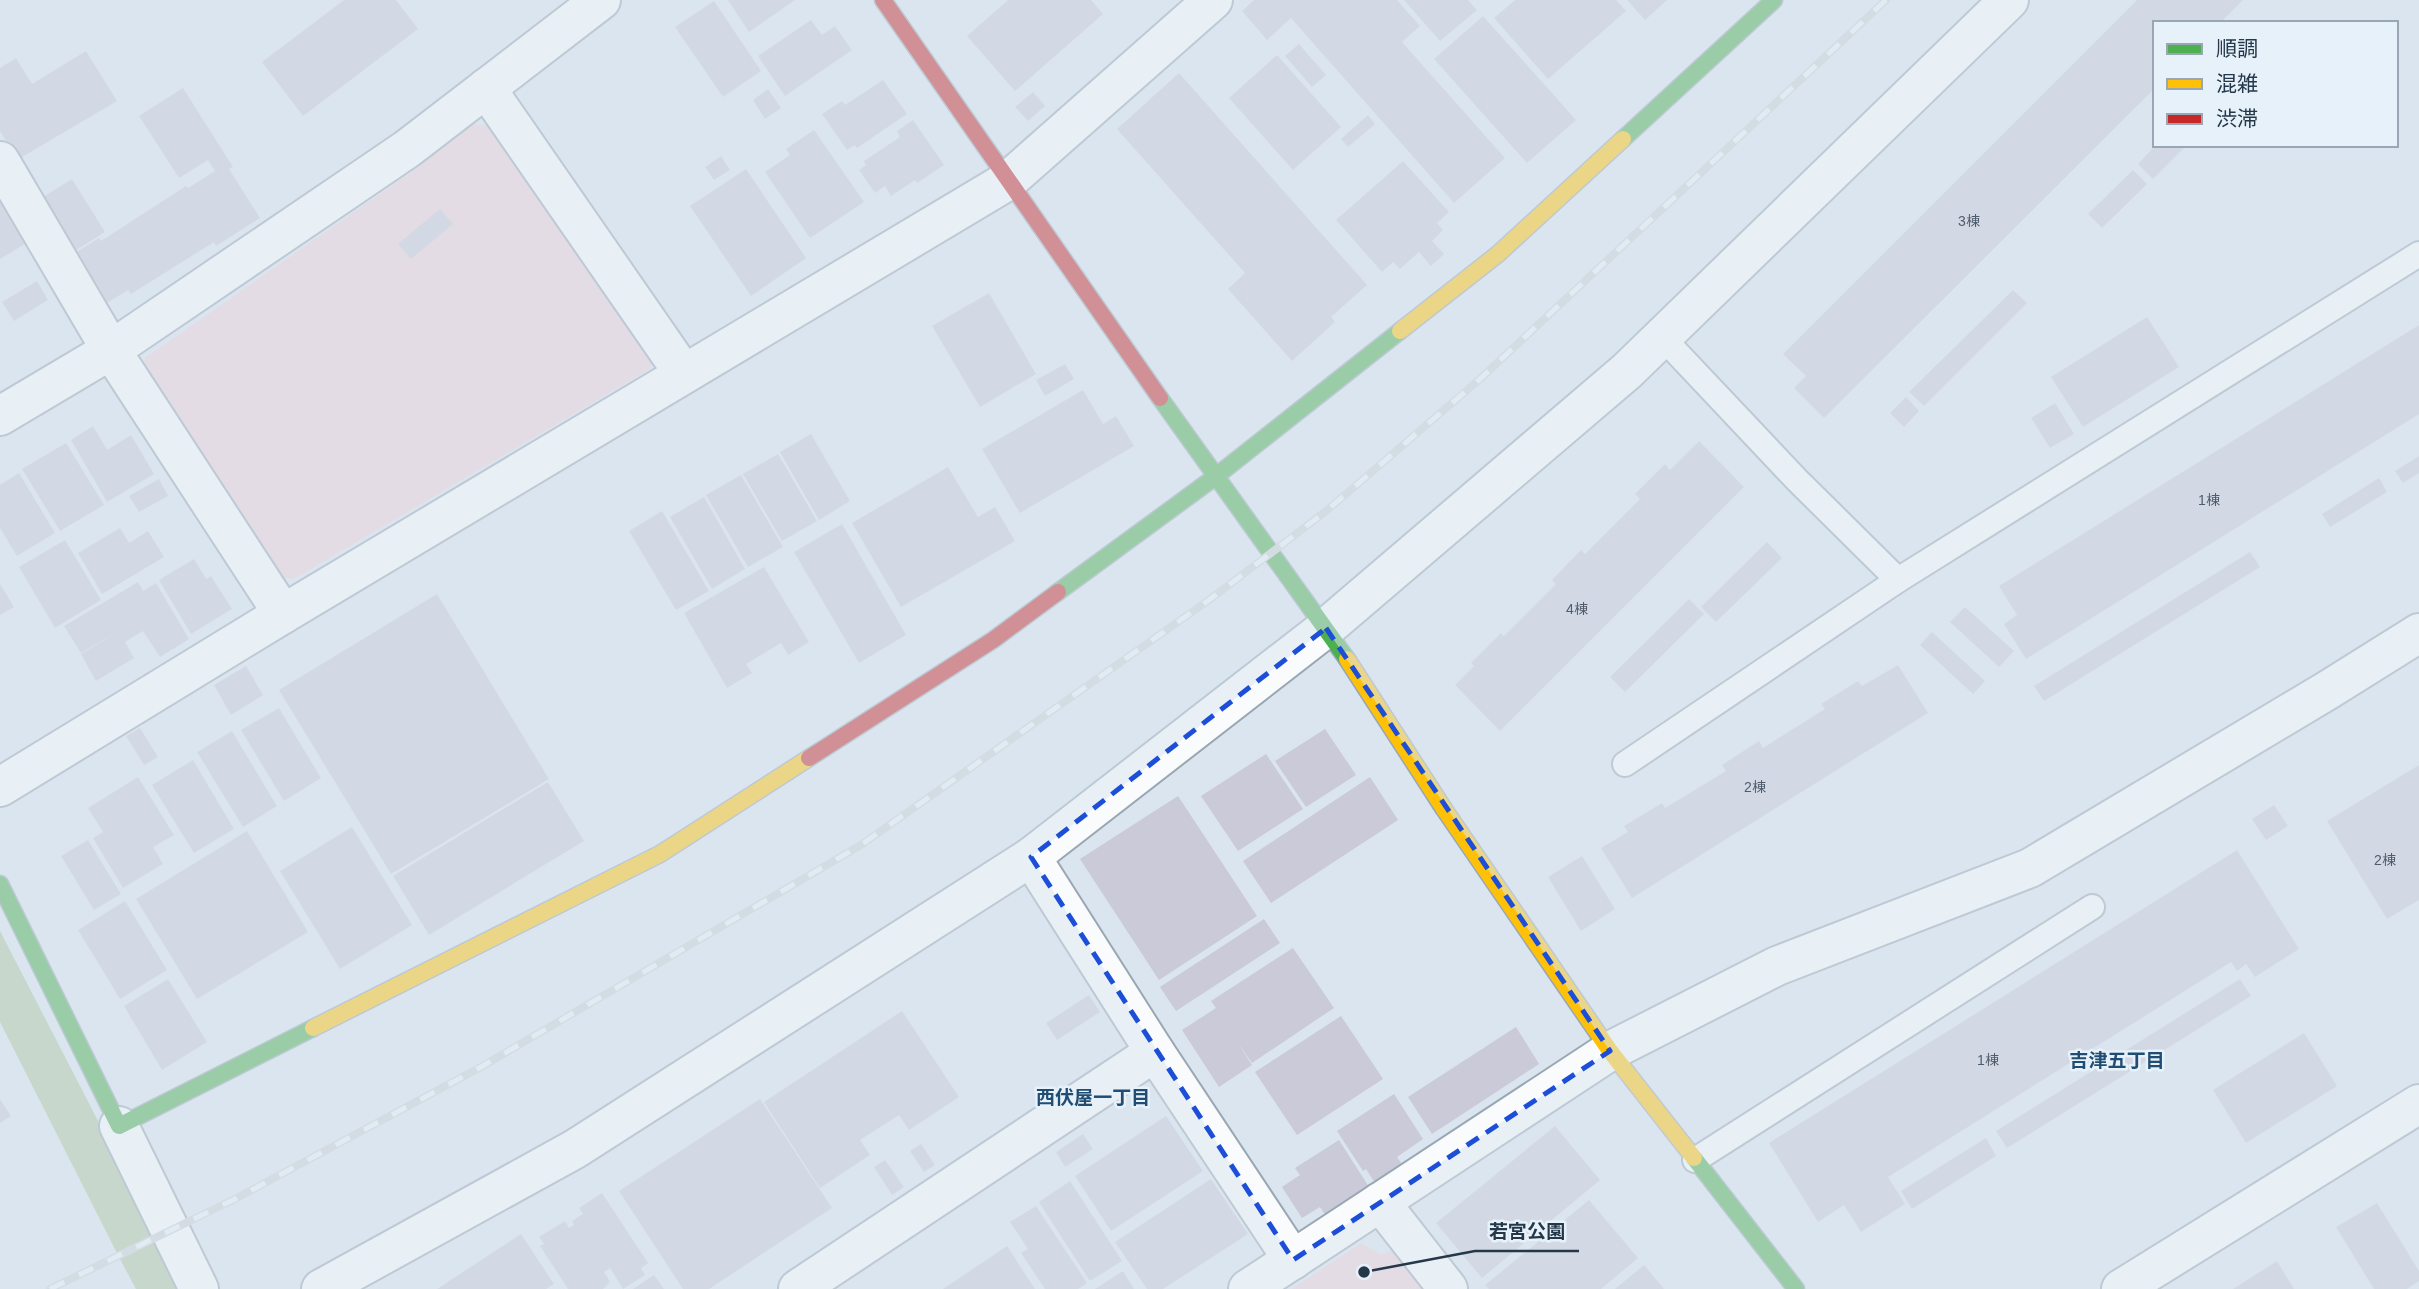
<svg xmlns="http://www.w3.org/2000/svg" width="2419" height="1289" font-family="Helvetica,'Noto Sans JP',sans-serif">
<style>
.green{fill:#edd0da}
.water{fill:#afc5a0}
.building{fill:#cacad8}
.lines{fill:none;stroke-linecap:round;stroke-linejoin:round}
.lane-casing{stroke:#99a7b3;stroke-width:28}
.street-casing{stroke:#99a7b3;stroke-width:42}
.fast-casing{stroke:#99a7b3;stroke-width:19}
.slow-casing{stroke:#99a7b3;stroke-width:19}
.jam-casing{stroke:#99a7b3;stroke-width:19}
.lane{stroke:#f9fbfd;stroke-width:24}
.street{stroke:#f9fbfd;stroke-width:38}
.fast{stroke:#4caf50;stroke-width:16}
.slow{stroke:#ffc107;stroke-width:16}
.jam{stroke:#c62828;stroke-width:16}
.rail-casing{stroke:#cdd1d5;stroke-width:8}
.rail{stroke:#e7f1fa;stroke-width:5;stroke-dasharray:16;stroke-linecap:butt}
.marked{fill:none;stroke:#1d4ed8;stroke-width:5;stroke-dasharray:14 9;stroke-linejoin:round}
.labels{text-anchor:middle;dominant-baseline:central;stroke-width:5;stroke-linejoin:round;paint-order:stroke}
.number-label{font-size:14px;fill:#4e5c6e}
.neighbourhood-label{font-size:19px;font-weight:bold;fill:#214d74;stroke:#e7f1fa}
.leader{fill:none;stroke:#25384a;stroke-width:2.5}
.callout-dot{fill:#25384a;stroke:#e7f1fa;stroke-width:2.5}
.callout-label{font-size:19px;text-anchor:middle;font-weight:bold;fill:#25384a;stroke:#e7f1fa;stroke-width:5;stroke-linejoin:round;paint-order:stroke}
</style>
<rect width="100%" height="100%" fill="#dae5ef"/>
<!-- green -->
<g class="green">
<polygon points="469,124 494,126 655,353 650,369 294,579 275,577 143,371 145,358 421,165"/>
<polygon points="1361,1243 1381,1255 1393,1250 1424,1289 1292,1289"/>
</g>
<!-- water -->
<polygon class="water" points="0,931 160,1241 182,1289 136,1289 121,1261 0,1022"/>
<!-- building -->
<g class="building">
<polygon points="344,0 396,0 418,29 303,116 262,62"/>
<polygon points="728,0 795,0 749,32"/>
<polygon points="1008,0 1091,0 1103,14 1015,91 967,36"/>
<polygon points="1254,0 1397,0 1420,26 1402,42 1505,158 1454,203 1291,18 1267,40 1242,11"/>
<polygon points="1404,0 1468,0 1477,10 1440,41"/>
<polygon points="1515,0 1616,0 1626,11 1548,79 1494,18"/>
<polygon points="1627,0 1667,0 1645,20"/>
<polygon points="2137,0 2243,0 2220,23 2155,23 2155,88 1824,418 1794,388 1806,376 1783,354"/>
<polygon points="714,1 761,71 723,97 675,27"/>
<polygon points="1483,16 1576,120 1527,163 1434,59"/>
<polygon points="811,20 822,35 835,26 852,50 785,96 758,56"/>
<polygon points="1299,44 1326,75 1312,87 1285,56"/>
<polygon points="86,51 117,101 17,160 0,131 0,68 16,58 32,84"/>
<polygon points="1277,55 1341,127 1293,170 1229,98"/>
<polygon points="1179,73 1367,285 1331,317 1335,322 1292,361 1228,289 1245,273 1117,129"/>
<polygon points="883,80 907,114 857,148 855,145 847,150 822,114 842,101 845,105"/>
<polygon points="183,88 233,167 229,169 260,218 216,246 214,242 131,294 128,290 107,303 75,253 99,238 101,241 186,186 188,188 215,171 208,160 179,178 139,116"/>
<polygon points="768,89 781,108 765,119 753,100"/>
<polygon points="1033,92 1045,106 1028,121 1015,107"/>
<polygon points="1368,115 1375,124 1348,147 1341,139"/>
<polygon points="913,120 944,165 917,183 915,180 891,196 885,186 875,193 859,170 866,165 864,161 900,137 897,131"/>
<polygon points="814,130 864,202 810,238 765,172 790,155 786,149"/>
<polygon points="2156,145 2187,145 2153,179 2138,164"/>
<polygon points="721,156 730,170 714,180 705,167"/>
<polygon points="1403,161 1449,212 1437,223 1443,230 1432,241 1444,254 1431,266 1419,252 1400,269 1393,262 1382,272 1336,220"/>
<polygon points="746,169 806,258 751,296 690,206"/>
<polygon points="2133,170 2147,184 2102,228 2088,214"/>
<polygon points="72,179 105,232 76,250 43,197"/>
<polygon points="0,202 25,244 0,259"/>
<polygon points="440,209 453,224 411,259 398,244"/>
<polygon points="37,281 48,300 14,321 2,302"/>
<polygon points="2013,290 2027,303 1924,406 1909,392"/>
<polygon points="989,293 1036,374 980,407 932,326"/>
<polygon points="2147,317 2179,367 2083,427 2051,377"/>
<polygon points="2419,325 2419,414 2026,659 2004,624 2017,615 1999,586"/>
<polygon points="1065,364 1074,379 1045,396 1036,380"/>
<polygon points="1083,390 1103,424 1116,416 1134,446 1020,513 982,449"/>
<polygon points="1906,397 1919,411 1904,427 1890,413"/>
<polygon points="2055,403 2074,434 2050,448 2031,418"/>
<polygon points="93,426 107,450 131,435 154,474 107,502 71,440"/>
<polygon points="811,434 850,501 819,520 780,452"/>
<polygon points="1699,441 1744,487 1500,731 1455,685 1474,666 1471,663 1501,633 1504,636 1556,584 1552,580 1581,550 1585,554 1640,499 1635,494 1665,464 1670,470"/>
<polygon points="66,443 104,505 60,531 22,469"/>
<polygon points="778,454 817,521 782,541 743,474"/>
<polygon points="2419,456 2419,473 2403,483 2395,471"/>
<polygon points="948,467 978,517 995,507 1015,541 901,607 852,523"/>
<polygon points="19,473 55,533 17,556 0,528 0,485"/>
<polygon points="741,475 783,547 748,567 706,495"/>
<polygon points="2379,478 2387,492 2330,527 2322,514"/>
<polygon points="159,479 168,496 139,512 129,496"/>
<polygon points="704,497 745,569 712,589 670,517"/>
<polygon points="662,511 709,591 676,610 629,531"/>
<polygon points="842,524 906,635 859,663 794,552"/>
<polygon points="120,528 129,543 148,531 164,557 102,594 78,553"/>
<polygon points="65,540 101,600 55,628 19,567"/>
<polygon points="1767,542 1782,558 1716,622 1701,607"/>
<polygon points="2250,552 2260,567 2044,701 2034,686"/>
<polygon points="194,559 206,579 211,576 232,609 191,634 159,580"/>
<polygon points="764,567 809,642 788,655 781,643 746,664 752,673 727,688 684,613"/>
<polygon points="138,582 143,591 156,583 189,639 160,657 143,631 125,642 134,658 96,681 81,654 119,631 81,653 64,626"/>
<polygon points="0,584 14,607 0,615"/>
<polygon points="437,594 549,779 391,874 279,690"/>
<polygon points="1689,599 1704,614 1625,692 1610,677"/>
<polygon points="1965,607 2014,651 1999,667 1950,622"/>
<polygon points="1932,632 1985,681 1973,694 1920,645"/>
<polygon points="1898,665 1928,713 1632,898 1601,848 1628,832 1624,826 1662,803 1665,808 1726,771 1722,765 1759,741 1763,748 1825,709 1821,704 1858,681 1862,686"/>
<polygon points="246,666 263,695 231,715 214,685"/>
<polygon points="279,708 321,778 284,801 241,730"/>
<polygon points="140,728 158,757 144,765 126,736"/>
<polygon points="1325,729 1356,775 1306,807 1275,761"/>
<polygon points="232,731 277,806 243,827 197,752"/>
<polygon points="1266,754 1303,809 1238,851 1201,796"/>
<polygon points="193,760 234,829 194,853 152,785"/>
<polygon points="2419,765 2419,900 2387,919 2327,821"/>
<polygon points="138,777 174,835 153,847 163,864 123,888 93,838 103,832 88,808"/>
<polygon points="1370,777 1398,820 1271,903 1243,861"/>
<polygon points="548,782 584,841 429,935 393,876"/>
<polygon points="1178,796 1257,916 1159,980 1080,859"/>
<polygon points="2274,805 2288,826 2266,840 2252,819"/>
<polygon points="352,827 412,925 340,969 280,871"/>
<polygon points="247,831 308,932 197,999 136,899"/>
<polygon points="88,840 121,894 94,910 61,856"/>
<polygon points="2237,850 2299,949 2255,977 2246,964 2237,971 2231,962 1888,1177 1905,1204 1861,1232 1844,1205 1818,1222 1769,1143"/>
<polygon points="1582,856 1615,909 1581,931 1548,877"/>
<polygon points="125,901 167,970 120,999 78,930"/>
<polygon points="1264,919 1280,943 1176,1011 1160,987"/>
<polygon points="1293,948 1334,1008 1252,1063 1237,1042 1252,1065 1219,1087 1182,1030 1216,1008 1211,1001"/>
<polygon points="168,979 207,1042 162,1070 124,1006"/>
<polygon points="2240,979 2251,996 2007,1148 1996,1131"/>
<polygon points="1089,995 1100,1012 1057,1040 1046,1023"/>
<polygon points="902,1011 959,1097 909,1130 899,1115 860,1140 870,1155 820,1188 764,1102"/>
<polygon points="1341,1016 1383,1079 1297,1135 1255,1072"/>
<polygon points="1516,1027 1539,1064 1432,1134 1408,1097"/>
<polygon points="2304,1033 2337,1086 2246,1143 2213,1090"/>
<polygon points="1394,1094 1423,1139 1397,1157 1403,1166 1375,1183 1366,1169 1363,1171 1337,1131"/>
<polygon points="0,1099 11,1116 0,1123"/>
<polygon points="760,1099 832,1208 709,1289 683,1289 619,1191"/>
<polygon points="1166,1116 1203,1171 1111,1231 1075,1176"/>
<polygon points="1555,1126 1600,1180 1482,1278 1436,1223"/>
<polygon points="1083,1134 1093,1149 1065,1167 1056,1152"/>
<polygon points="1986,1138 1996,1156 1912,1209 1901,1191"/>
<polygon points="1339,1140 1369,1187 1326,1216 1320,1207 1302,1218 1282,1187 1300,1175 1295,1168"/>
<polygon points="921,1144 935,1165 924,1172 910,1151"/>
<polygon points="885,1160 904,1187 892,1195 874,1167"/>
<polygon points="1211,1179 1248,1234 1163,1289 1147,1289 1115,1242"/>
<polygon points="1070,1181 1122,1261 1090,1281 1039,1202"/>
<polygon points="602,1193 648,1263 641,1268 645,1275 623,1289 610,1268 604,1272 610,1282 603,1289 568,1289 540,1246 544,1244 539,1237 565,1221 569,1228 574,1225 572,1221 583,1214 579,1208"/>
<polygon points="1589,1200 1638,1258 1601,1289 1489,1289 1485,1285"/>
<polygon points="2377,1203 2419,1271 2419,1281 2407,1289 2374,1289 2336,1227"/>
<polygon points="1036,1206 1087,1283 1078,1289 1045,1289 1021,1253 1028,1249 1010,1222"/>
<polygon points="521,1234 554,1284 546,1289 437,1289"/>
<polygon points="1007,1246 1035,1289 943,1289"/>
<polygon points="2277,1261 2294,1289 2233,1289"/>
<polygon points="1644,1265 1664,1289 1615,1289"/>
<polygon points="1123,1271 1134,1289 1095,1289"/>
<polygon points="654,1275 664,1289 633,1289"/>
</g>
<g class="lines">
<defs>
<g id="lane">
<polyline points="1662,337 1797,480 1898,580"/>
<polyline points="1625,764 1898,580 2419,254"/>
<polyline points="1695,1160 2092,907"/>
</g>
<g id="street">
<polyline points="486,88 684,374"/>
<polyline points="0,161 111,350 283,614"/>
<polyline points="0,416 111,350 407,149 601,0"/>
<polyline points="0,787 283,614 1009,180 1213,0"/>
<polyline points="1031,857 1155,1052 1293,1260"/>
<polyline points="119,1126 199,1289"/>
<polyline points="1380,1202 1448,1289"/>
<polyline points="321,1289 575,1149 1031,857 1326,628 1627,371 2009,0"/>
<polyline points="798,1289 1155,1052"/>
<polyline points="1248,1289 1610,1051 1777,966 2030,868 2328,690 2419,633"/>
<polyline points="2121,1289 2419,1104"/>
</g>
<g id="fast">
<polyline points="1623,139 1774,0"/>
<polyline points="1160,398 1347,659"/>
<polyline points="1058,592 1215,477 1400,331"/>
<polyline points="0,884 119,1126 313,1028"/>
<polyline points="1694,1158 1796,1289"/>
</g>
<g id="slow">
<polyline points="1400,331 1498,254 1623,139"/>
<polyline points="1347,659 1444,809 1610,1051 1694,1158"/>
<polyline points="313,1028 660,854 809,758"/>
</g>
<g id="jam">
<polyline points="883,0 1160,398"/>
<polyline points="809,758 993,640 1058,592"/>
</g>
</defs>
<!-- lane casing -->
<use href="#lane" class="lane-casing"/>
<!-- street casing -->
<use href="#street" class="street-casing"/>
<!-- fast casing -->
<use href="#fast" class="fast-casing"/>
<!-- slow casing -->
<use href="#slow" class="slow-casing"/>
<!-- jam casing -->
<use href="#jam" class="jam-casing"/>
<!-- lane -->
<use href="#lane" class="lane"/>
<!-- street -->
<use href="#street" class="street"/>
<!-- fast -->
<use href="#fast" class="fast"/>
<!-- slow -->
<use href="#slow" class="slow"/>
<!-- jam -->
<use href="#jam" class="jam"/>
<defs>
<polyline id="rail" points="50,1289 235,1199 481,1067 861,845 1209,600 1325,512 1480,379 1886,0"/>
</defs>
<!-- rail casing -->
<use href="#rail" class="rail-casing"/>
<!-- rail -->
<use href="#rail" class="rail"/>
</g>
<!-- marked area -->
<path d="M0 0H2419V1289H0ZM1326,628l284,423 -317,209 -262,-403z" fill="#dae5ef" fill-opacity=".55" fill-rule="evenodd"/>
<path class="marked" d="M1326,628l284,423 -317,209 -262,-403z"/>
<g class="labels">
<!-- number labels -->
<g class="number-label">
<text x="1969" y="221">3棟</text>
<text x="2209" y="500">1棟</text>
<text x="1577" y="609">4棟</text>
<text x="1755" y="787">2棟</text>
<text x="2385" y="860">2棟</text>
<text x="1988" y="1060">1棟</text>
</g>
<!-- neighbourhood labels -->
<g class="neighbourhood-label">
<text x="2117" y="1060">吉津五丁目</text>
<text x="1093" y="1097">西伏屋一丁目</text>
</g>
</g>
<!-- callouts -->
<path class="leader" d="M1364 1272L1475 1251H1579"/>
<circle class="callout-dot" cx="1364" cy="1272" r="7"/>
<g class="callout-label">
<text x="1527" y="1238">若宮公園</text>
</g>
<!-- legend -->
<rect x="2153" y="21" width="245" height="126" fill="#e7f1fa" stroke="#99a7b4" stroke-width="2"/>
<rect x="2167" y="44" width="35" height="10" fill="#4caf50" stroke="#99a7b4" stroke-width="2"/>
<text x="2216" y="56" font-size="21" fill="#25384a">順調</text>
<rect x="2167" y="79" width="35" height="10" fill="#ffc107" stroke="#99a7b4" stroke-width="2"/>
<text x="2216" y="91" font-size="21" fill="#25384a">混雑</text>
<rect x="2167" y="114" width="35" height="10" fill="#c62828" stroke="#99a7b4" stroke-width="2"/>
<text x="2216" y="126" font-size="21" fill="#25384a">渋滞</text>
</svg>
